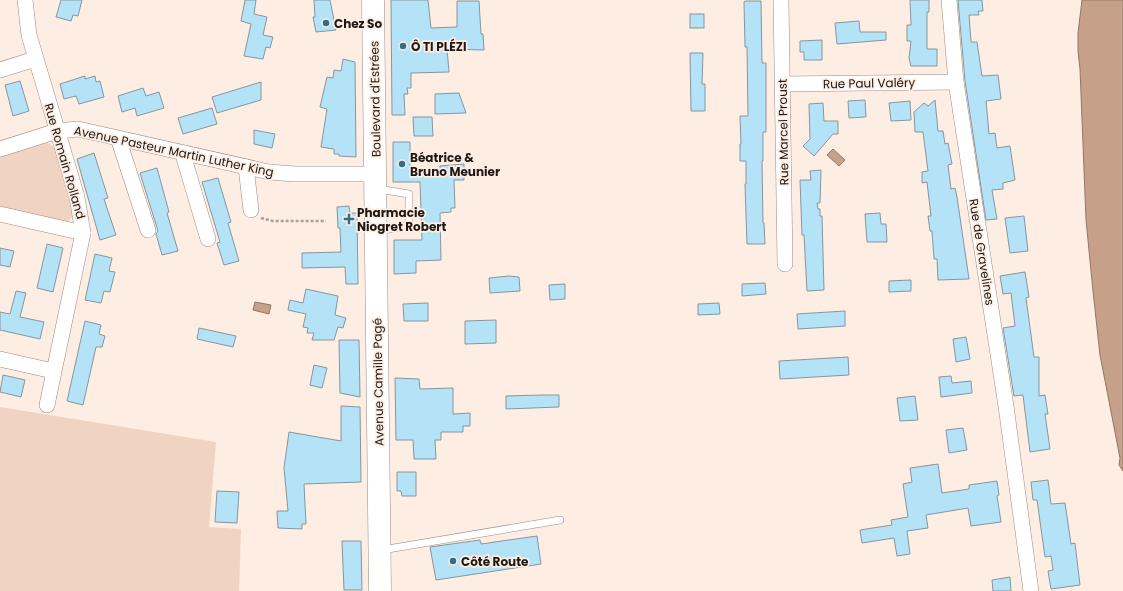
<svg xmlns="http://www.w3.org/2000/svg" width="1123" height="591" font-family="Poppins,sans-serif">
<style>
.green{fill:#f1d3c1}
.water{fill:#c6a088;stroke:#937765}
.building{fill:#b4e3f8;stroke:#86969e}
.lines{fill:none;stroke-linecap:round;stroke-linejoin:round}
.lane-casing{stroke:#9b8c84;stroke-width:8}
.street-casing{stroke:#9b8c84;stroke-width:16}
.primary-casing{stroke:#9b8c84;stroke-width:23}
.path{stroke:#aca098;stroke-width:2.5;stroke-dasharray:3 2;stroke-linecap:butt}
.lane{stroke:#fff;stroke-width:7}
.street{stroke:#fff;stroke-width:15}
.primary{stroke:#fff;stroke-width:22}
.poi-dot{fill:#326e86;stroke:#fdede3;stroke-width:1.5}
.labels{text-anchor:middle;dominant-baseline:central;stroke-width:3.5;stroke-linejoin:round;paint-order:stroke}
.poi-label{font-size:12px;font-weight:bold;fill:#1d1814;stroke:#fdede3;text-anchor:start}
.street-label{font-size:12px;fill:#1d1814;stroke:#fdede3}
</style>
<rect width="100%" height="100%" fill="#fdede3"/>
<!-- green -->
<g class="green">
<polygon points="42,143 48,143 57,149 74,215 67,223 0,208 0,156"/>
<polygon points="0,407 216,442 209,527 241,529 239,591 0,591"/>
</g>
<!-- water -->
<g class="water">
<polygon points="1082,0 1123,0 1123,471 1119,465 1120,458 1100,355 1093,291 1086,220 1080,69 1078,51 1078,33"/>
<polygon points="833,149 845,160 839,166 827,155"/>
<polygon points="255,302 271,305 269,314 253,310"/>
</g>
<!-- building -->
<g class="building">
<polygon points="61,0 82,0 78,16 73,15 71,21 56,17"/>
<polygon points="245,0 256,0 254,14 267,17 263,35 273,37 270,48 266,47 263,59 244,56 251,24 241,21"/>
<polygon points="314,0 330,0 336,30 316,32 313,17 315,17"/>
<polygon points="391,0 428,0 431,28 457,27 457,1 479,1 481,34 483,34 484,50 447,49 449,72 411,73 411,88 407,88 408,94 404,94 405,115 392,115"/>
<polygon points="910,0 929,0 929,12 927,12 927,49 937,49 937,66 911,66 909,58 911,41 907,41 907,25 911,25"/>
<polygon points="958,0 982,0 983,11 978,11 979,15 969,15 971,42 977,42 982,76 998,75 1001,99 986,101 989,134 995,133 997,148 1010,146 1015,180 1003,183 1003,189 992,190 997,219 986,220 965,81"/>
<polygon points="745,1 761,1 762,63 766,63 766,132 763,132 763,161 762,161 763,223 764,223 765,244 747,244 745,184 746,184 746,161 740,161 740,144 741,144 740,116 748,116 747,47 745,47 744,2"/>
<rect x="690" y="14" width="14" height="14"/>
<polygon points="859,21 860,32 886,32 886,40 837,44 835,23"/>
<polygon points="822,40 822,60 804,60 804,52 800,52 800,41"/>
<polygon points="690,53 703,53 702,84 705,84 705,111 691,111"/>
<polygon points="343,59 355,62 356,157 339,156 339,154 334,154 334,149 321,147 327,109 320,107 327,77 333,78 334,70 341,71"/>
<polygon points="85,76 85,79 95,76 96,82 100,81 104,97 79,104 76,96 64,99 60,84"/>
<polygon points="20,81 29,111 13,116 5,85"/>
<polygon points="261,82 261,100 217,113 212,97"/>
<polygon points="143,88 146,96 159,92 164,108 137,116 135,108 122,112 118,96"/>
<polygon points="459,93 466,113 435,114 435,94"/>
<polygon points="865,100 866,117 849,118 848,101"/>
<polygon points="935,100 938,131 943,131 945,144 948,143 952,164 948,165 951,189 955,188 957,197 969,279 938,280 937,259 934,259 932,231 930,231 928,216 931,216 927,182 922,183 922,172 928,171 923,132 915,132 914,112 924,103 928,106"/>
<polygon points="910,101 911,120 891,121 889,103"/>
<polygon points="823,103 824,121 838,121 838,134 833,134 814,156 803,146 810,139 809,104"/>
<polygon points="212,108 217,124 183,134 178,118"/>
<polygon points="413,117 432,117 433,136 414,136"/>
<polygon points="254,130 275,134 272,148 254,144"/>
<polygon points="393,142 410,142 410,172 440,171 440,166 464,164 464,180 454,180 455,208 451,208 451,212 440,213 441,260 416,261 416,273 394,274 394,240 422,240 420,182 393,182"/>
<polygon points="94,153 108,198 104,199 116,235 100,240 77,159"/>
<polygon points="157,168 169,212 167,213 178,251 162,255 156,234 158,231 140,173"/>
<polygon points="821,170 820,203 817,203 818,209 820,209 820,216 822,216 824,290 807,291 804,235 802,235 800,180 811,180 810,171"/>
<polygon points="218,178 231,222 228,223 239,261 224,265 217,243 220,242 202,182"/>
<polygon points="349,206 350,213 357,213 358,284 346,284 345,267 302,268 302,253 341,252 340,228 338,228 337,207"/>
<polygon points="880,213 881,224 886,224 887,242 867,242 865,214"/>
<polygon points="1024,216 1028,251 1010,253 1005,218"/>
<polygon points="47,244 63,248 53,292 37,288"/>
<polygon points="0,248 14,251 10,267 0,265"/>
<polygon points="95,254 112,258 109,271 115,272 110,292 104,291 101,303 85,300"/>
<polygon points="1025,272 1029,297 1026,298 1034,357 1039,357 1039,396 1045,395 1048,414 1045,414 1050,449 1030,452 1023,395 1014,396 1003,328 1015,326 1011,293 1003,294 1000,276"/>
<polygon points="509,276 519,277 520,291 490,293 489,278"/>
<polygon points="911,280 911,291 889,292 889,281"/>
<polygon points="765,283 766,294 742,296 742,284"/>
<polygon points="565,284 565,299 550,300 549,285"/>
<polygon points="306,289 338,296 335,315 346,318 343,328 338,327 334,340 312,340 314,333 307,333 308,328 303,327 306,314 288,310 290,300 303,303"/>
<polygon points="16,291 26,293 20,317 44,322 40,339 0,330 0,312 10,314"/>
<polygon points="428,303 428,321 404,321 403,304"/>
<polygon points="719,303 720,314 698,315 698,304"/>
<polygon points="845,311 845,326 798,329 797,314"/>
<polygon points="496,320 496,343 465,344 465,321"/>
<polygon points="85,321 101,325 99,334 105,336 102,347 96,347 83,405 67,401"/>
<polygon points="199,328 236,336 233,347 197,339"/>
<polygon points="966,337 970,359 956,362 953,339"/>
<polygon points="339,340 359,340 360,397 340,393"/>
<polygon points="848,357 849,375 780,379 779,361"/>
<polygon points="314,365 327,368 322,388 310,385"/>
<polygon points="3,375 25,380 21,397 0,392"/>
<polygon points="951,376 952,383 971,381 972,393 941,397 939,377"/>
<polygon points="395,378 419,379 420,389 453,388 453,414 470,413 470,426 463,426 463,432 441,432 441,440 435,440 436,459 414,459 413,440 396,440"/>
<polygon points="542,395 559,395 559,407 506,409 506,396"/>
<polygon points="915,396 918,420 900,421 897,398"/>
<polygon points="341,406 360,407 361,482 304,484 306,524 302,524 302,529 278,528 277,511 288,511 284,468 289,432 341,441"/>
<polygon points="963,428 967,450 949,453 946,430"/>
<polygon points="938,464 942,493 969,489 969,485 997,481 999,495 997,496 1001,522 971,526 968,508 926,515 928,528 907,531 910,554 897,556 894,538 862,543 860,530 892,525 891,520 908,517 903,484 912,482 910,468"/>
<polygon points="397,472 416,472 416,496 402,496 401,491 397,491"/>
<polygon points="1048,480 1051,504 1065,503 1071,544 1075,543 1080,585 1051,589 1048,571 1053,570 1051,556 1045,557 1037,500 1033,500 1031,482"/>
<polygon points="217,491 239,492 237,523 215,522"/>
<polygon points="537,536 541,564 436,580 430,547 480,540 481,544"/>
<polygon points="342,541 361,541 362,590 344,590"/>
<polygon points="1010,577 1011,591 993,591 992,580"/>
</g>
<g class="lines">
<defs>
<g id="lane">
<polyline points="378,189 409,194 409,225 379,231"/>
<polyline points="382,550 560,520"/>
</g>
<g id="street">
<polyline points="25,0 29,35 77,197 83,233 47,405"/>
<polyline points="781,0 785,264"/>
<polyline points="949,0 956,82 1006,406 1031,591"/>
<polyline points="0,70 35,59"/>
<polyline points="782,84 956,82"/>
<polyline points="120,139 120,144 148,230"/>
<polyline points="0,149 57,131 78,129 269,172 295,174 376,174"/>
<polyline points="185,153 184,158 208,239"/>
<polyline points="246,167 251,210"/>
<polyline points="0,214 83,233"/>
<polyline points="0,359 53,371"/>
</g>
<polyline id="primary" points="373,0 380,591"/>
</defs>
<!-- lane casing -->
<use href="#lane" class="lane-casing"/>
<!-- street casing -->
<use href="#street" class="street-casing"/>
<!-- primary casing -->
<use href="#primary" class="primary-casing"/>
<!-- path -->
<polyline class="path" points="261,218 273,221 326,221"/>
<!-- lane -->
<use href="#lane" class="lane"/>
<!-- street -->
<use href="#street" class="street"/>
<!-- primary -->
<use href="#primary" class="primary"/>
</g>
<!-- markers -->
<g class="poi-dot">
<circle cx="326" cy="23" r="4"/>
<circle cx="403" cy="46" r="4"/>
<circle cx="402" cy="164" r="4"/>
<path d="M347 213h4v4h4v4h-4v4h-4v-4h-4v-4h4z"/>
<circle cx="453" cy="561" r="4"/>
</g>
<g class="labels">
<!-- poi labels -->
<g class="poi-label">
<text x="334" y="23">Chez So</text>
<text x="411" y="46">Ô TI PLÉZI</text>
<text x="410" y="157">Béatrice &amp;<tspan x="410" dy="14">Bruno Meunier</tspan></text>
<text x="357" y="212">Pharmacie<tspan x="357" dy="14">Niogret Robert</tspan></text>
<text x="461" y="561">Côté Route</text>
</g>
<!-- street labels -->
<g class="street-label">
<text transform="translate(869 83) rotate(-1)">Rue Paul Valéry</text>
<text transform="translate(375 99) rotate(-91)">Boulevard d'Estrées</text>
<text transform="translate(783 132) rotate(-91)">Rue Marcel Proust</text>
<text transform="translate(174 151) rotate(12)">Avenue Pasteur Martin Luther King</text>
<text transform="translate(65 161) rotate(74)">Rue Romain Rolland</text>
<text transform="translate(982 252) rotate(81)">Rue de Gravelines</text>
<text transform="translate(378 382) rotate(-91)">Avenue Camille Pagé</text>
</g>
</g>
</svg>
